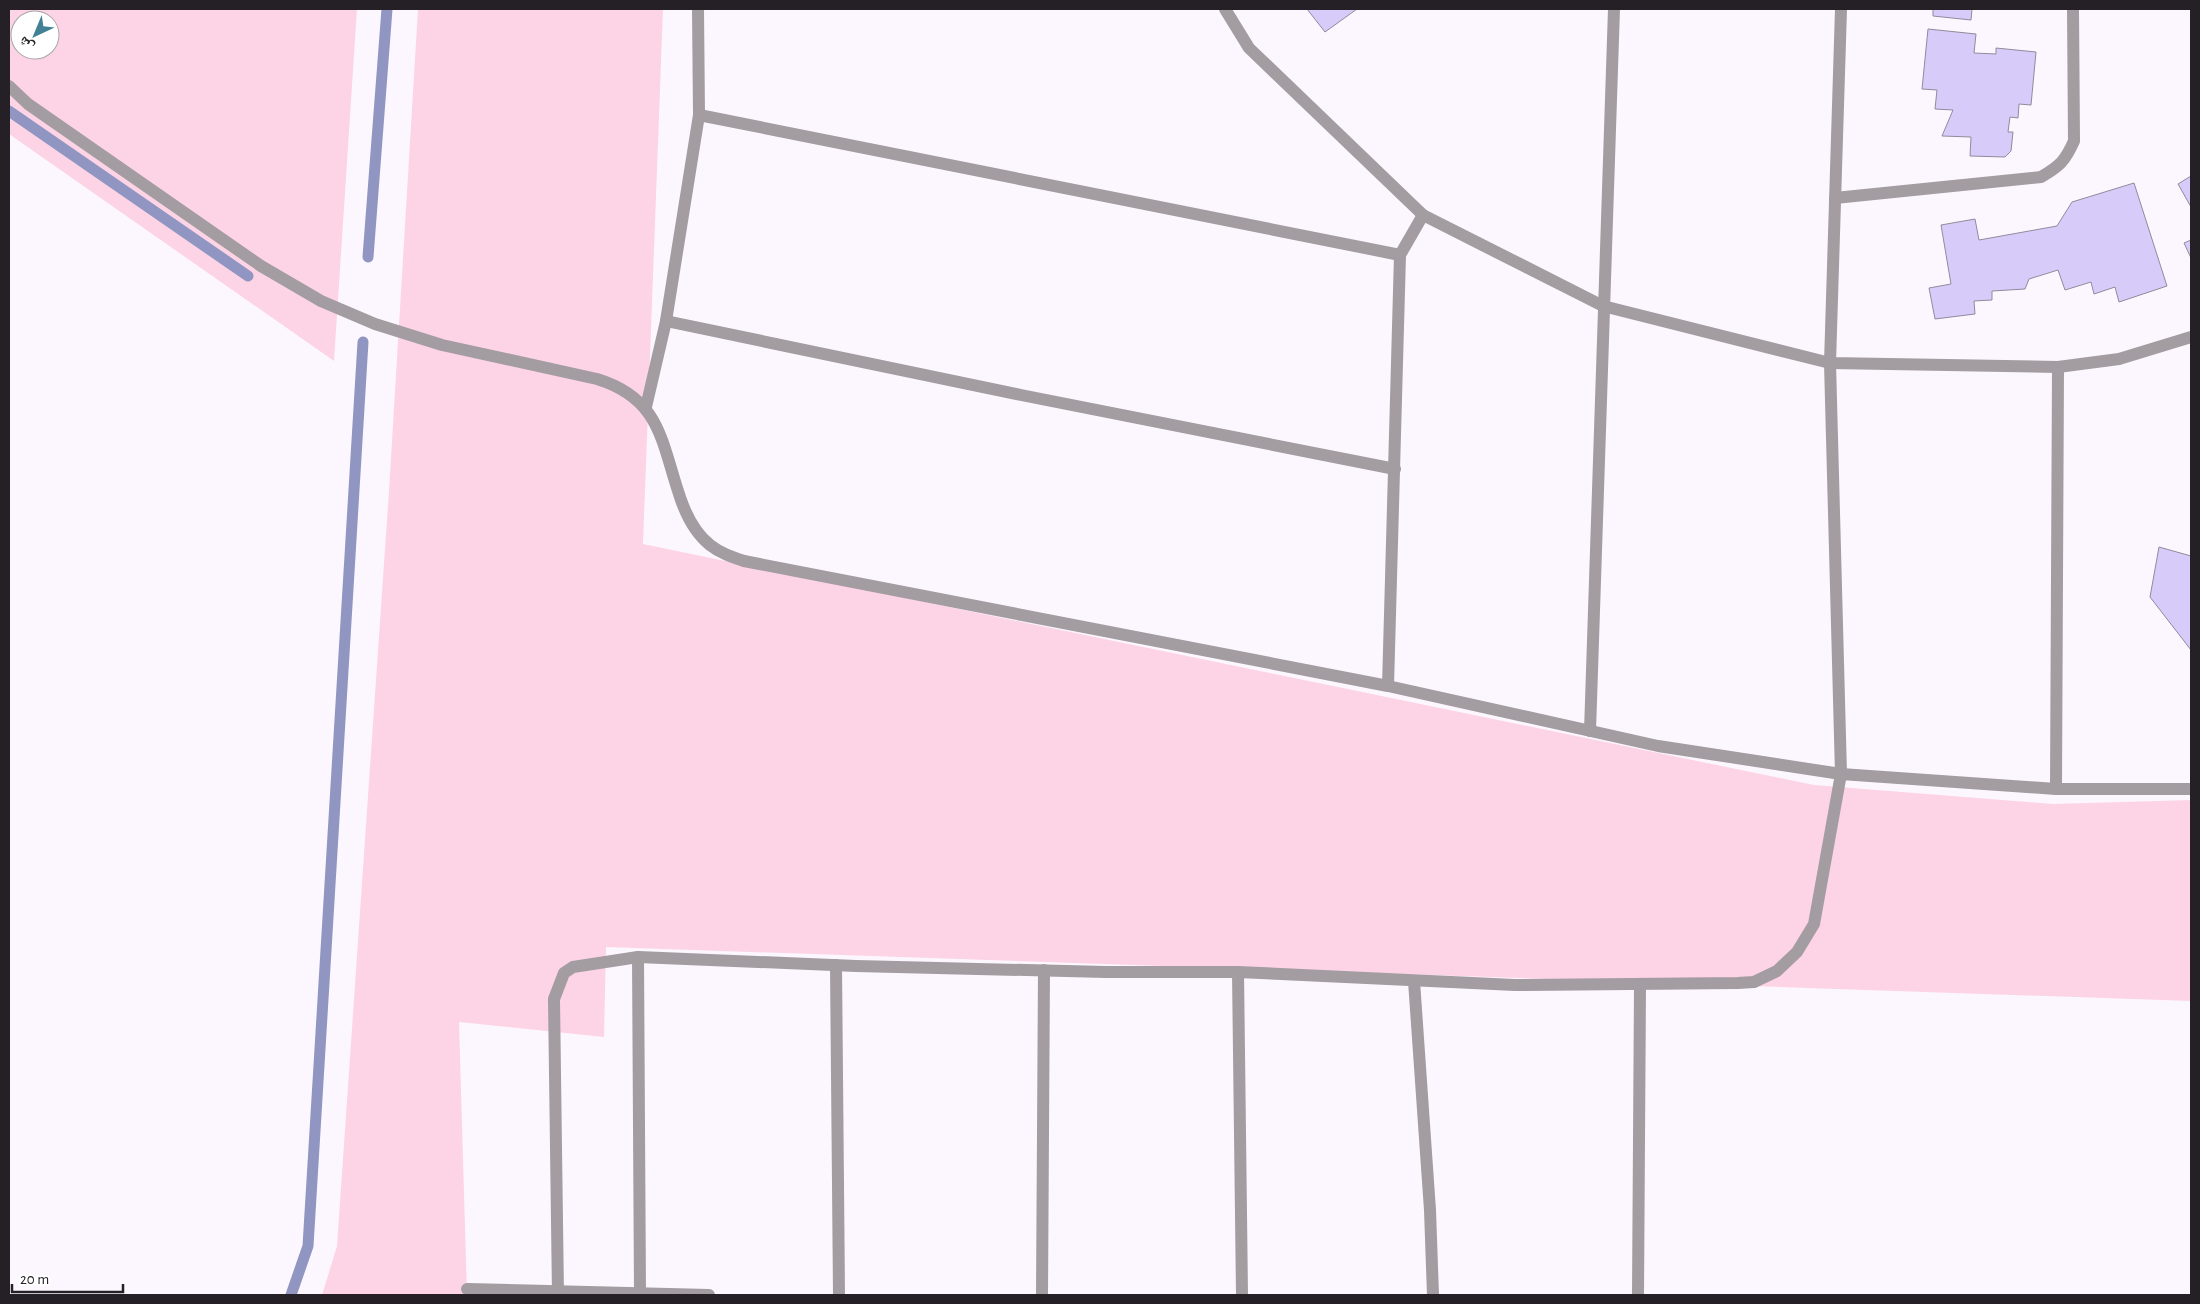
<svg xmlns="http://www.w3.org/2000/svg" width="2200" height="1304" font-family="'Alegreya Sans','Noto Naskh Arabic',sans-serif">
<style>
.green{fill:#fdd4e5;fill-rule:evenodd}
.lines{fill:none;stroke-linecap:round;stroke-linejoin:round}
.stream{stroke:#9096c1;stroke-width:11}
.building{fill:#d7ccf9;stroke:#8f8b9c}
.minor{stroke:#a39ca1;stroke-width:12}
</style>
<rect width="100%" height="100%" fill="#fcf7fe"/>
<!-- green -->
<g class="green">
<path d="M9,9h348l-23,352 -325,-227zM20,20h30v30h-30z"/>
<polygon points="418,9 663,9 643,544 1814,785 2053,804 2191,800 2191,1001 606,947 604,1037 459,1022 467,1295 322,1295 337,1246 389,491"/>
</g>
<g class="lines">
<!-- stream -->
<g class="stream">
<polyline points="9,111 248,276"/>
<polyline points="368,257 387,9"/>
<polyline points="291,1295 308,1246 363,342"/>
</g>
</g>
<!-- building -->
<g class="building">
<polygon points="1307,9 1357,9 1325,32"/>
<polygon points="1933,9 1972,9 1971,20 1933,16"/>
<polygon points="1928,29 1976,34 1974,53 1996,54 1996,48 2036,52 2031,105 2019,104 2018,118 2010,117 2008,132 2013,132 2011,151 2005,157 1970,156 1971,137 1942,136 1953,110 1935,109 1937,90 1922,89"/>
<polygon points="2191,176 2191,207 2178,184"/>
<polygon points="2134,183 2167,286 2119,302 2115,287 2094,294 2091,282 2065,290 2058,270 2029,279 2025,289 1992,291 1992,300 1974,301 1975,314 1935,319 1929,288 1951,284 1941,225 1975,219 1979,240 2057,226 2072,202"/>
<polygon points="2191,240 2191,258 2184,243"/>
<polygon points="2159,547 2191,556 2191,650 2150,597"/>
</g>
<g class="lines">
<!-- minor -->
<g class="minor">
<polyline points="1225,9 1249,48 1423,215 1603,306 1830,363 2058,367 2119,359 2191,337"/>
<path d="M9,86l19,18 233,162 60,35 54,23 67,21 155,34c65,20 64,64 84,121 6,17 14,33 29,45 10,8 22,12 34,16l644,125 270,60 183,28 215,15h135"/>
<polyline points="699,115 1400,255"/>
<path d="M1835,198l206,-21c19,-11 24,-16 33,-36l-1,-132"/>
<polyline points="666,321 1021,395 1395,469"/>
<polyline points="646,407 666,321 699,115 698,9"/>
<polyline points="1388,686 1400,255 1423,215"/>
<polyline points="1590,731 1614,9"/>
<polyline points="2056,789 2058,367"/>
<polyline points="638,957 640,1295"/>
<polyline points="836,965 839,1295"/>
<polyline points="1238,972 1242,1295"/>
<polyline points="1414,981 1430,1210 1433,1295"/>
<polyline points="467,1289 709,1295"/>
<polyline points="558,1295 554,999 564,973 573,967 638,957 856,966 1106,972 1238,972 1515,985 1738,983 1754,982 1777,971 1797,952 1814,924 1841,774 1830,363 1841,9"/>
<polyline points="1042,1295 1044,970"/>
<polyline points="1638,1295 1640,985"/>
</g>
</g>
<!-- border -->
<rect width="2200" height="1304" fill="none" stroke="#242026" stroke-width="20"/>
<!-- north arrow -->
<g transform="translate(35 35) rotate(224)"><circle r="24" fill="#ffffff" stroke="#a7a6a8"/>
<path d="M0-4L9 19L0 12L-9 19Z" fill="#428096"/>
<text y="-8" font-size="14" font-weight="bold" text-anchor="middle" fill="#242026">ش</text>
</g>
<!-- scale -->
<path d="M12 1284v8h111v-8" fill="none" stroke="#242026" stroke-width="2.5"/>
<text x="20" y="1284" font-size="15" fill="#242026" stroke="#ffffff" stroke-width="4" paint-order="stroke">20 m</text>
</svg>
